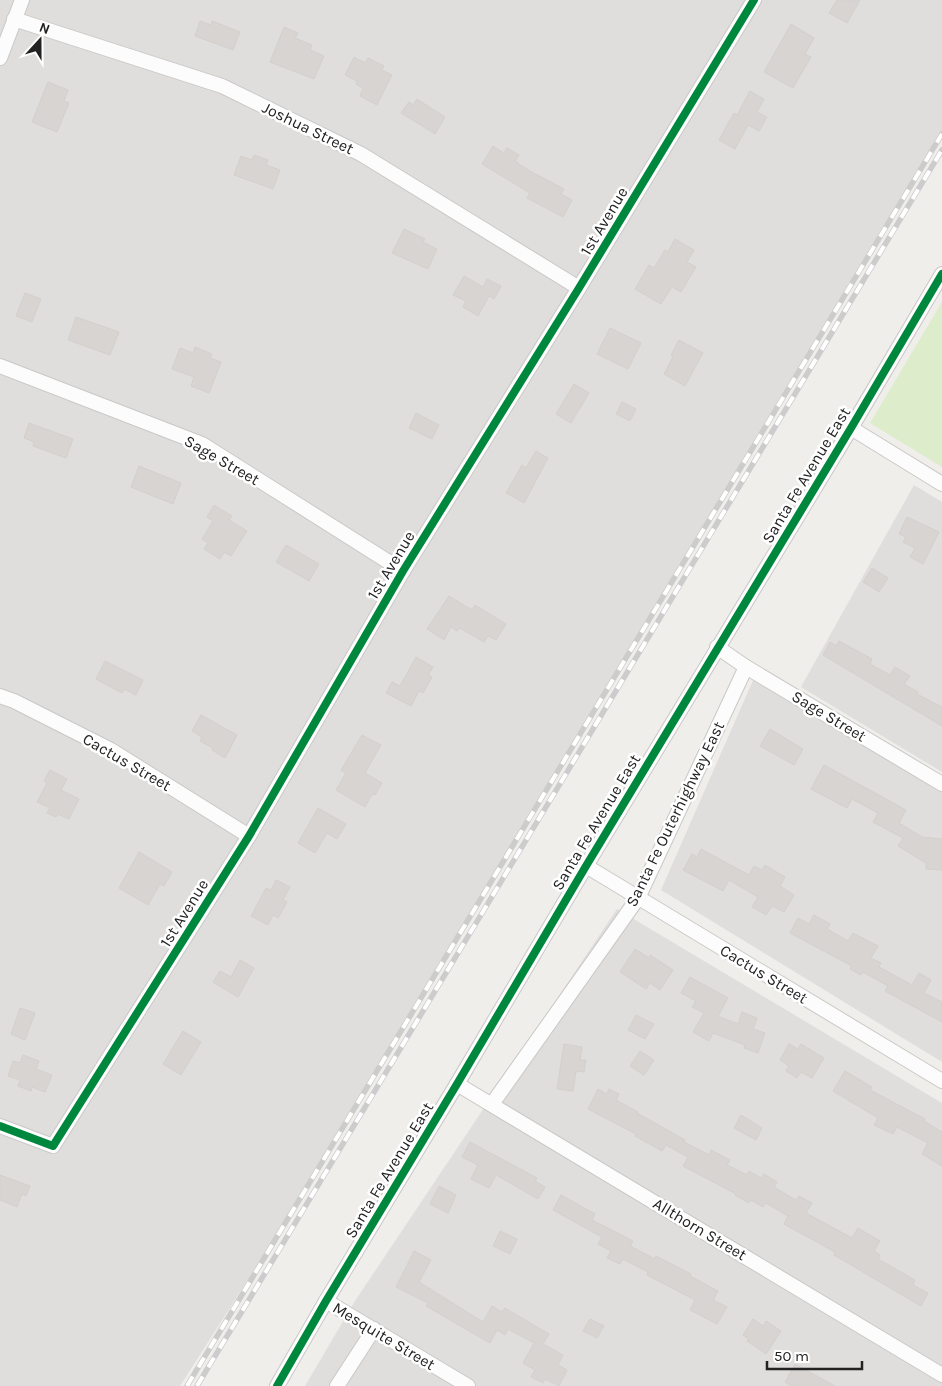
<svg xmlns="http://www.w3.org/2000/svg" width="942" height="1386" font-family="Karla,sans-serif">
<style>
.residential{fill:#dfdedc}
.grass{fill:#ddeccb}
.building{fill:#d7d4d2;stroke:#d3d0cc}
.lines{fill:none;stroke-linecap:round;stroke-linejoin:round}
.minor-casing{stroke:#c9c8c7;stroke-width:16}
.minor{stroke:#fdfcfc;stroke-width:14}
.rail-casing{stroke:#ccc;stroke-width:5.5}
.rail{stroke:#fff;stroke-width:4;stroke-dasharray:11;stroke-linecap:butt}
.cycleway-casing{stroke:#fff;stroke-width:11}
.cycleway{stroke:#00873e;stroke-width:8}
.labels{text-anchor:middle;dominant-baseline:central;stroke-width:5;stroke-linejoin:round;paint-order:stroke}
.street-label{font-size:16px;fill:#222;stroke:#fff}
</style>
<rect width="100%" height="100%" fill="#f0eeeb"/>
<!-- residential -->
<g class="residential">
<polygon points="0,0 942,0 942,134 306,1189 180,1386 0,1386"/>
<polygon points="914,485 942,502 942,772 801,687"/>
<polygon points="754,678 942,792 942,1062 661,890"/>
<polygon points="617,909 942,1103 942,1386 305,1386 355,1301"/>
</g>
<!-- grass -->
<polygon class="grass" points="942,302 942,467 870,423"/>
<!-- building -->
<g class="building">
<polygon points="837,0 860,0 847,23 829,13"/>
<polygon points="200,21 211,25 212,21 240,32 233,50 195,36"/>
<polygon points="791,24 814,38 805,54 811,57 793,88 764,72"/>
<polygon points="284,27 298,33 295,38 312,45 310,50 324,56 314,79 270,62"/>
<polygon points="354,57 365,63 368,58 384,66 382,70 392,75 377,105 360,96 363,88 356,84 357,81 345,75"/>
<polygon points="48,82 68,90 64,101 69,103 57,132 32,122"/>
<polygon points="750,91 764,99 757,112 767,117 759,131 748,125 735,149 719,140 734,113 737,115"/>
<polygon points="417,99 445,117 435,134 401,113 409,102 413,105"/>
<polygon points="493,146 504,153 507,148 519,155 515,161 528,170 564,189 561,194 572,200 563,217 527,198 530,193 482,164"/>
<polygon points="254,155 268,160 266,165 280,170 273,189 234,175 241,156 252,160"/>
<polygon points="404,229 425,239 423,242 437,249 428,269 392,253"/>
<polygon points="675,239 694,250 687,262 696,267 681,292 672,287 661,304 635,289 649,265 654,268 665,250 668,252"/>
<polygon points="464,276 483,287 487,279 501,286 494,299 489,296 478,316 463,307 466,301 453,295"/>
<polygon points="25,293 41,299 32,322 16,316"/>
<polygon points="76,317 119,332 110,355 68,340"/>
<polygon points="610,328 641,343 628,369 597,354"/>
<polygon points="679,340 703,353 685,386 664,374 673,357 671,355"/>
<polygon points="195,347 212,354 210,358 221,362 209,393 191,386 194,377 172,369 180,348 193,353"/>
<polygon points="574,384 589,393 571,423 556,414"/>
<polygon points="622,402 636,409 630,421 616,414"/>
<polygon points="416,413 439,425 432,439 409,428"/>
<polygon points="29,423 73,439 66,458 33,446 34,442 24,438"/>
<polygon points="536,451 548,458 524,503 506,493 522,465 526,468"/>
<polygon points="139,466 181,483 173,504 131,487"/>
<polygon points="214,505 232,516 229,520 247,531 231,556 224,552 220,559 204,549 208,543 202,539 213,521 207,517"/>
<polygon points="907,517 939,532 923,564 910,557 915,548 903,542 906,537 899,534"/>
<polygon points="286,545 319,564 309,581 276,562"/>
<polygon points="872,568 888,578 879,592 863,582"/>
<polygon points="449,596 472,610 475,605 506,624 496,640 488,636 484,642 460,628 457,631 451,627 444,640 427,629"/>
<polygon points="839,641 872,659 870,664 890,675 895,667 910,676 904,684 918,692 917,694 942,707 942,726 823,655 830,642 836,646"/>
<polygon points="416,657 433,667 428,675 432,677 423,693 419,691 411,706 386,693 392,682 400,686"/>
<polygon points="105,661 143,680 136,695 124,689 122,693 96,679"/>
<polygon points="201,715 237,735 225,758 212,750 213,748 200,741 202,737 192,731"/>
<polygon points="770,729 803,749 794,765 760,746"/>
<polygon points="362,735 381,745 365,773 382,783 375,795 372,794 365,807 336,790 346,773 341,770"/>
<polygon points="824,765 906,810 899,823 922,837 942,839 942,870 926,869 926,863 898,846 903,838 873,822 878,813 852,799 847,808 811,789"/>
<polygon points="50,770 67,779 61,790 79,799 69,819 58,814 56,817 47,813 50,808 37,802 47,783 44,781"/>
<polygon points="318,808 346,824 337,839 327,833 315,853 298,843"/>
<polygon points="701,849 749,875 754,866 762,870 765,865 785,877 780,886 794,895 784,912 772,906 766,915 752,907 758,897 729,880 723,891 683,870 692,854 697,857"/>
<polygon points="139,852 172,872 164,886 160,884 148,905 119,888"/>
<polygon points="276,880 290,887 283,900 287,902 278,918 273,915 268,925 251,916 266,888 271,890"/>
<polygon points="814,915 830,924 827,929 848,941 853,933 878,946 871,958 881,963 879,967 912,985 919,973 931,980 924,993 942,1002 942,1022 885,991 888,986 863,972 861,975 850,969 852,966 790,933 798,918 809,924"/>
<polygon points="635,949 649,958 650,955 673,970 660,990 650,983 646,989 620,972"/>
<polygon points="240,960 254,968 238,997 213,982 220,971 231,977"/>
<polygon points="690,977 728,998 718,1016 738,1024 742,1012 757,1018 753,1029 765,1033 758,1053 744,1048 745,1045 713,1033 709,1041 693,1032 704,1013 692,1007 696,1001 681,993"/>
<polygon points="20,1008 35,1013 25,1040 11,1034"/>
<polygon points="636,1015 654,1024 645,1039 628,1030"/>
<polygon points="183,1031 201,1042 181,1075 163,1064"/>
<polygon points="564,1044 582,1047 580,1060 586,1060 584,1072 576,1071 573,1091 557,1089"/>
<polygon points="789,1044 798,1049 801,1044 824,1058 812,1078 801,1072 797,1078 786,1071 789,1066 780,1060"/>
<polygon points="640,1051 654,1060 644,1075 630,1066"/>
<polygon points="23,1055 39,1061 36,1069 52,1075 45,1092 32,1087 31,1091 18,1086 20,1080 8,1076 13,1061 20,1063"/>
<polygon points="845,1071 872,1087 870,1090 925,1119 924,1121 942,1132 942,1166 922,1154 928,1143 897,1127 893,1134 874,1125 878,1118 833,1091"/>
<polygon points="598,1089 607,1094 609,1089 619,1094 616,1100 638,1112 637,1113 685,1140 684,1142 709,1155 711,1150 730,1160 727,1165 747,1175 749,1171 761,1178 764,1174 777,1182 774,1187 796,1200 799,1196 812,1203 806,1213 852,1238 858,1228 880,1241 874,1251 880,1255 878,1259 915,1280 913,1285 928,1293 921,1306 834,1255 835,1252 784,1224 788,1216 766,1203 763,1207 751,1200 749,1203 735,1195 736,1194 683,1166 688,1157 666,1145 662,1151 635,1136 636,1134 588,1109"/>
<polygon points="741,1115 762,1128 756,1140 734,1128"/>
<polygon points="470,1142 537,1178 535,1181 545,1187 538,1199 496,1175 489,1188 471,1179 478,1165 462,1157"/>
<polygon points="0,1175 30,1186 26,1196 22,1194 17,1207 0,1200"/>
<polygon points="439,1186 456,1195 448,1213 430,1204"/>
<polygon points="561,1195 595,1214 592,1220 633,1241 630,1246 655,1259 656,1256 691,1274 690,1276 718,1291 713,1300 727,1307 717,1324 690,1310 695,1300 647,1275 648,1272 623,1259 620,1264 607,1258 611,1251 598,1244 602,1237 553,1210"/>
<polygon points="500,1231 517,1239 510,1254 493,1246"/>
<polygon points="414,1251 431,1260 419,1282 483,1322 492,1306 502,1312 505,1308 549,1334 543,1344 563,1355 558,1365 567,1370 559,1386 545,1379 543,1383 531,1377 535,1370 523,1363 534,1343 508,1329 505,1335 497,1330 490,1343 426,1306 428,1303 396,1287"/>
<polygon points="590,1319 604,1326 597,1338 583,1331"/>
<polygon points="753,1319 763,1326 766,1321 781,1331 766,1354 747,1341 749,1339 743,1335"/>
<polygon points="795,1364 835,1386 791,1386 785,1382"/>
</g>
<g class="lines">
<defs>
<g id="minor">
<polyline points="14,19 222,86 361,154 579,288"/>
<polyline points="0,58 22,0"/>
<polyline points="0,366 202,444 403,571"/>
<polyline points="851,428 942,484"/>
<polyline points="717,647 746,667 942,784"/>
<polyline points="0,696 14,701 111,750 249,836"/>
<polyline points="586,866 942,1081"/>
<polyline points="457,1084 942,1375"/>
<polyline points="492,1104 638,898 746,667"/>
<polyline points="0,1126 53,1146 249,836 403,571 579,288 754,0"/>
<polyline points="326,1301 468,1386"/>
<polyline points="277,1386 326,1301 457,1084 586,866 851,428 942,274"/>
<polyline points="337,1386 374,1329"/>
</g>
</defs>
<!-- minor casing -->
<use href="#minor" class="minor-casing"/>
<!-- minor -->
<use href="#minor" class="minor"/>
<defs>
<g id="rail">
<polyline points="187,1386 942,134"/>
<polyline points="197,1386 942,150"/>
</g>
</defs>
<!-- rail casing -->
<use href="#rail" class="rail-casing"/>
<!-- rail -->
<use href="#rail" class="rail"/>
<defs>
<g id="cycleway">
<polyline points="0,1126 53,1146 249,836 403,571 579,288 754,0"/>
<polyline points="277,1386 326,1301 457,1084 586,866 851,428 942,274"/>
</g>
</defs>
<!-- cycleway casing -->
<use href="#cycleway" class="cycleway-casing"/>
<!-- cycleway -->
<use href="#cycleway" class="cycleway"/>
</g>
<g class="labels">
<!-- street labels -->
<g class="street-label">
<text transform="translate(308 128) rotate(26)">Joshua Street</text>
<text transform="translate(604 221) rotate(-59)">1st Avenue</text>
<text transform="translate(222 460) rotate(30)">Sage Street</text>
<text transform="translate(806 475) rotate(-59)">Santa Fe Avenue East</text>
<text transform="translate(391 565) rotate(-59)">1st Avenue</text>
<text transform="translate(829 716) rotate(31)">Sage Street</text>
<text transform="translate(127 762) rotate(30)">Cactus Street</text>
<text transform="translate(675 814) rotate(-64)">Santa Fe Outerhighway East</text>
<text transform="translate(596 822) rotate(-59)">Santa Fe Avenue East</text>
<text transform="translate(184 913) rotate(-58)">1st Avenue</text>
<text transform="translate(764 974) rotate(31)">Cactus Street</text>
<text transform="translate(389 1170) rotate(-59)">Santa Fe Avenue East</text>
<text transform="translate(700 1229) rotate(31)">Allthorn Street</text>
<text transform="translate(384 1336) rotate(31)">Mesquite Street</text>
</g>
</g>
<!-- north arrow -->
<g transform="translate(40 40) rotate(21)" stroke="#ffffff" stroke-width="4" paint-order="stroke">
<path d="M0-4L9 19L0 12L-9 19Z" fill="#222222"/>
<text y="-8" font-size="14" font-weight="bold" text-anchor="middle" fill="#222222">N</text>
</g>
<!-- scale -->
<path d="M767 1361v8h95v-8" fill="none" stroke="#222222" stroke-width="2.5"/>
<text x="774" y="1361" font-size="15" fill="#222222" stroke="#ffffff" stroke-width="4" paint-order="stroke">50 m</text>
</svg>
